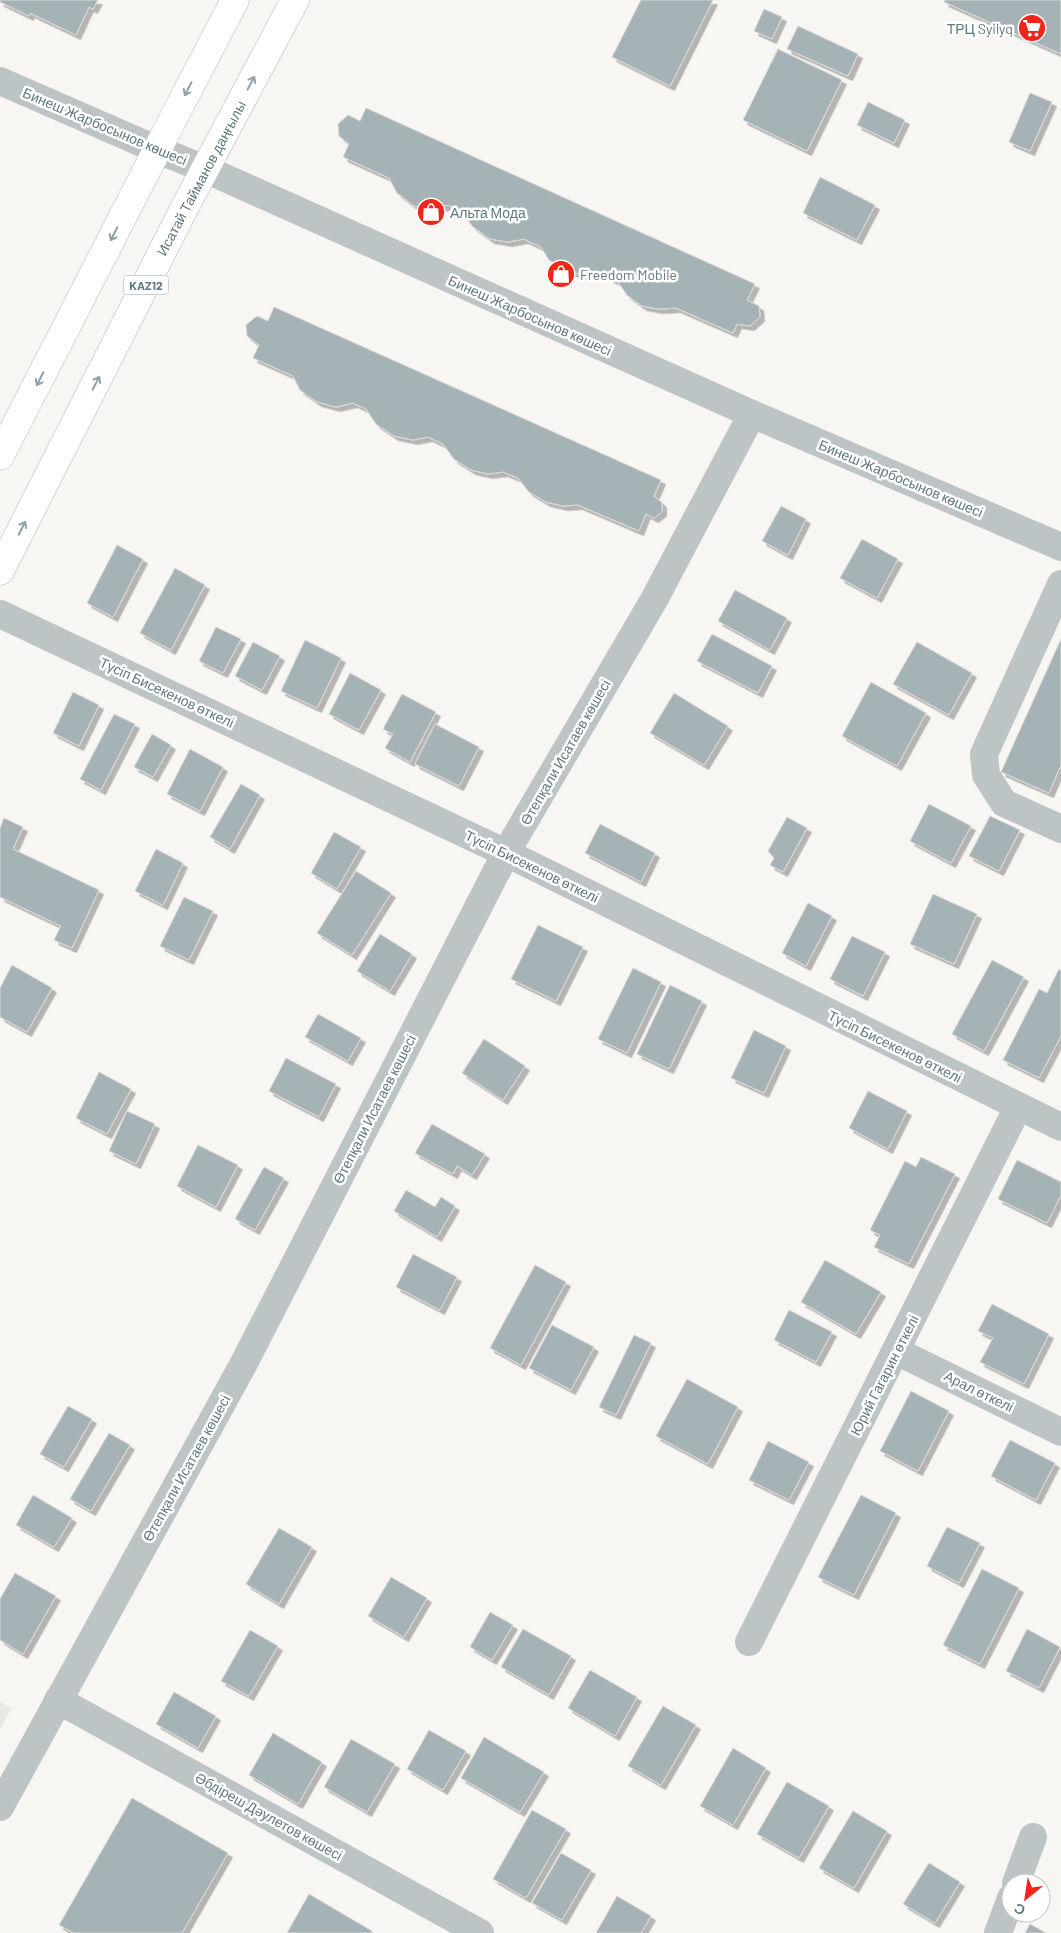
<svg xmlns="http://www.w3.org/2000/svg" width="1061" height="1933" font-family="Barlow,sans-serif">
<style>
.built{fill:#e8e8e7}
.building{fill:#a5b2b6;stroke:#d8d8d6;filter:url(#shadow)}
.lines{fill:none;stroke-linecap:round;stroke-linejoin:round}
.primary-casing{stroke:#b2b9bc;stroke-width:29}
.minor{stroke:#bcc4c6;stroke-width:28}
.tertiary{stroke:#bcc4c6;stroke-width:28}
.primary{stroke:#fff;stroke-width:28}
.oneway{stroke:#8fa0a7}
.labels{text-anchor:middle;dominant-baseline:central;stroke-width:5;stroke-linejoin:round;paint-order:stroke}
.shield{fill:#fff;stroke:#8fa0a7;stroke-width:1}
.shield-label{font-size:12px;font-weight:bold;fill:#5f7881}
.poi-label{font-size:14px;fill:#5f7881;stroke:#fff;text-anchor:start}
.street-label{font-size:14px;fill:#5f7881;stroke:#fff}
</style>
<defs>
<filter id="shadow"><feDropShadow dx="4.5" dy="4.5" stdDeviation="0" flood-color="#0004"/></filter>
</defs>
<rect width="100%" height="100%" fill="#f7f6f3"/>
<!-- built -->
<polygon class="built" points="0,1702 12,1708 0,1729"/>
<!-- building -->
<g class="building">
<polygon points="0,0 98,0 93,9 89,7 76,35 30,13 29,16 0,2"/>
<polygon points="641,0 713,0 670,86 612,57"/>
<polygon points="945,0 1061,0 1061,54 944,2"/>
<polygon points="764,9 782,17 772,39 754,31"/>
<polygon points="798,26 858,54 848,76 787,49"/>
<polygon points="778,49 842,80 807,151 743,120"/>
<polygon points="1030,93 1052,102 1030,151 1009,142"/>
<polygon points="868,102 905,120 894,143 857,125"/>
<polygon points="366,108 755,284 747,300 759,306 760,317 750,326 737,324 733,333 676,308 658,309 642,306 627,295 618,282 599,273 582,275 565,270 549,260 541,247 524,239 508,242 490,239 472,226 462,211 448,205 433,209 414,206 397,193 389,178 343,157 349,144 339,136 338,124 348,115 360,121"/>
<polygon points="820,177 875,205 857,240 803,213"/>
<polygon points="274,307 661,480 654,496 662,503 662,512 654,518 646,514 639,531 578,505 563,506 546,502 529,492 518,478 503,472 488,474 471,470 454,459 443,444 428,437 413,440 394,436 376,424 366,409 353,403 336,407 317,402 300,390 293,376 253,358 259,345 247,336 246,325 257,316 268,321"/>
<polygon points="781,506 806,519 788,555 762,541"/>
<polygon points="862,539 898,559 877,598 840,578"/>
<polygon points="117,545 143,559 113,617 87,603"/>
<polygon points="175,568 205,585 171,650 140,633"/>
<polygon points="735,590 787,618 770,650 718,621"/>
<polygon points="216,627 241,639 223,673 199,661"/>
<polygon points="712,634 772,666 758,693 697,661"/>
<polygon points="1061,639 1061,765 1049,793 1001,772"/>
<polygon points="305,640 341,658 317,708 281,691"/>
<polygon points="253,642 280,656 262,690 235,676"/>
<polygon points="917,642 972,673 949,715 893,684"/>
<polygon points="350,673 381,690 359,730 329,714"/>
<polygon points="871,682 926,713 897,766 842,736"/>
<polygon points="73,692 99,705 79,746 53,733"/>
<polygon points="674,693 728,726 704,765 650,733"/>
<polygon points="402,694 436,712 410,762 385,748 393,734 383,729"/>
<polygon points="114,714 135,724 101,790 80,779"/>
<polygon points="435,724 479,747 459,786 415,764"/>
<polygon points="152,734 171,745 153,777 134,767"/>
<polygon points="190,749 223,767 200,811 167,794"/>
<polygon points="241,784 260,795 230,849 210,837"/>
<polygon points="929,804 971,826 951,863 910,841"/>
<polygon points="990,816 1020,830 999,871 969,856"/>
<polygon points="787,817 807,828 783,872 770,865 774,858 768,851"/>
<polygon points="4,818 23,827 13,849 99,890 72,948 54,940 61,926 0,897 0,828"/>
<polygon points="600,824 655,853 641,882 585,853"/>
<polygon points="334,832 361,847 337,889 311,873"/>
<polygon points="156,849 183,863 163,905 135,891"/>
<polygon points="356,871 391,893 352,955 317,933"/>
<polygon points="933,894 977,914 954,964 910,944"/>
<polygon points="184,897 213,911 189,960 160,946"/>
<polygon points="808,903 832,916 806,966 782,953"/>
<polygon points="538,925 583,947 556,1001 511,979"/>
<polygon points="380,934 412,954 390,991 357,971"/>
<polygon points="852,936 885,952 863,996 830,979"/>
<polygon points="992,960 1024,977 984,1051 952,1034"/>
<polygon points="12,965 52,988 27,1032 0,1017 0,988"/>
<polygon points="633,968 661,982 627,1053 598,1039"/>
<polygon points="1059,969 1061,971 1061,1036 1039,1078 1003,1060 1039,989 1047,993"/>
<polygon points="670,985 702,1001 669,1069 637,1054"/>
<polygon points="318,1014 361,1038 348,1061 305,1037"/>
<polygon points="754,1030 786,1046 764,1093 731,1078"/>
<polygon points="484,1039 525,1066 503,1100 462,1073"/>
<polygon points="286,1058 336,1084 319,1117 269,1091"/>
<polygon points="99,1072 131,1089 107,1134 76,1118"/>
<polygon points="868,1091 907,1111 888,1149 849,1128"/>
<polygon points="127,1111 155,1124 136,1164 109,1151"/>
<polygon points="432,1124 485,1154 472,1175 457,1166 453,1174 415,1153"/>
<polygon points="198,1145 238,1165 216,1207 177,1186"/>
<polygon points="921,1157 955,1174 909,1264 874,1247 880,1235 870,1230 905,1161 916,1167"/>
<polygon points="1017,1160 1061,1182 1061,1195 1047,1223 998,1199"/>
<polygon points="264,1167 284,1178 255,1230 235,1219"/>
<polygon points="406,1190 435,1207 441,1197 455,1206 437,1237 394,1211"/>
<polygon points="413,1254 457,1277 440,1310 396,1287"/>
<polygon points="825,1260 881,1292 856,1334 801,1302"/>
<polygon points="535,1265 566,1282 521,1365 490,1348"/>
<polygon points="992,1304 1049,1334 1024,1384 980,1362 993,1338 978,1331"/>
<polygon points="789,1310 832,1332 816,1362 774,1340"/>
<polygon points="552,1325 594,1347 571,1390 529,1368"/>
<polygon points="634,1335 651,1343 616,1415 599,1407"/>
<polygon points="687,1379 738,1407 708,1464 656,1436"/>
<polygon points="911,1391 949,1411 918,1471 880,1451"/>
<polygon points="68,1406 92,1419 64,1467 40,1454"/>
<polygon points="109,1433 130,1445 91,1511 70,1499"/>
<polygon points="1010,1440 1055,1463 1036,1500 991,1476"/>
<polygon points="768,1441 809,1462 789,1500 749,1480"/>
<polygon points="33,1495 72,1518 54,1547 16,1525"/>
<polygon points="861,1495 896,1513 854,1595 818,1577"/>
<polygon points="947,1527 980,1543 959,1583 927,1566"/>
<polygon points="279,1528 312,1547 279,1604 246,1584"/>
<polygon points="982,1569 1019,1588 980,1664 943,1645"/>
<polygon points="15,1573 56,1596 23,1654 0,1640 0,1599"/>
<polygon points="391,1577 427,1598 404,1637 368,1616"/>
<polygon points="490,1612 513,1625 492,1660 470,1647"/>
<polygon points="523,1629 571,1656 549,1695 501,1667"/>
<polygon points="1027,1629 1060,1647 1039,1688 1006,1671"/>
<polygon points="250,1630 278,1646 249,1696 221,1681"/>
<polygon points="590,1670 637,1697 615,1736 568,1708"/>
<polygon points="174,1692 216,1716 198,1748 156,1724"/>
<polygon points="663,1706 696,1725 661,1785 628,1766"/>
<polygon points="429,1730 466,1751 443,1790 407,1769"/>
<polygon points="273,1733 322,1762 298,1804 249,1775"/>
<polygon points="484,1737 544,1772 520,1812 461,1778"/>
<polygon points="351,1739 395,1764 367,1812 324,1787"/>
<polygon points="733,1748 766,1768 733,1825 700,1806"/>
<polygon points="787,1782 829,1806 799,1858 757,1834"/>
<polygon points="132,1798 228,1853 182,1933 74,1933 59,1925"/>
<polygon points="532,1810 566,1829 526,1898 493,1879"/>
<polygon points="853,1811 887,1831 854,1888 819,1868"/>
<polygon points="561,1853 591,1870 562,1920 532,1903"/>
<polygon points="929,1863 960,1882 935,1923 903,1904"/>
<polygon points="309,1894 372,1931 370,1933 287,1933"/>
<polygon points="617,1896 651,1916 641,1933 596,1933"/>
<polygon points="1030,1924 1046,1933 1025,1933"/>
</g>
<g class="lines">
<defs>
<g id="primary">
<polyline points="0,456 175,115 235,0"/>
<polyline points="0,571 187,203 295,0"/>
</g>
</defs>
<!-- primary casing -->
<use href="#primary" class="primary-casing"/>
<!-- minor -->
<g class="minor">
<polyline points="0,81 158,150"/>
<polyline points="1061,584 984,754 986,775 1004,803 1061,829"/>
<polyline points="0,614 506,853 1061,1127"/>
<polyline points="896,1351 1061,1432"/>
<polyline points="749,1642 1018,1107"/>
<polyline points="58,1700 480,1933"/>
<polyline points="0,1807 244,1363 506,853 655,598 752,414"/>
<polyline points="1016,1883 1033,1837"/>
<polyline points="998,1933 1011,1898"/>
</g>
<!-- tertiary -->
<polyline class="tertiary" points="158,150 205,169 752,414 1061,547"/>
<!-- primary -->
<use href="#primary" class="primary"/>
</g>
<!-- one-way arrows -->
<defs><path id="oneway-shaft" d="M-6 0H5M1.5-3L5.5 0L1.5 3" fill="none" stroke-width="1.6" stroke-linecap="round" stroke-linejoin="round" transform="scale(1.25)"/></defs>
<g class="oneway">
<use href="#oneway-shaft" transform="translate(251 83) rotate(-62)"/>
<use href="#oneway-shaft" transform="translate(188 89) rotate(118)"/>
<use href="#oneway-shaft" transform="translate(114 234) rotate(117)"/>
<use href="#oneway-shaft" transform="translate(40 379) rotate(117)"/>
<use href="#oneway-shaft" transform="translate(96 383) rotate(-63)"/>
<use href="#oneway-shaft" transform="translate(22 528) rotate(-63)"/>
</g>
<!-- icons -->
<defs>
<symbol id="supermarket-disc" viewBox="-11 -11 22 22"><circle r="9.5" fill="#f12519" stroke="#fff"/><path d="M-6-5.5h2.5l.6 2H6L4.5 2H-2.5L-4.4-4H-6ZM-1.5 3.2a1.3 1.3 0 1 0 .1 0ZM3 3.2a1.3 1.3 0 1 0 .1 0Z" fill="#fff"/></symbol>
<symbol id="shop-disc" viewBox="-11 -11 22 22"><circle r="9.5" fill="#f12519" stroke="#fff"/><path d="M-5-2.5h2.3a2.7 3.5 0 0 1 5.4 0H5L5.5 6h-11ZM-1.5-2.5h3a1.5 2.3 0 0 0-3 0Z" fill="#fff"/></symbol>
</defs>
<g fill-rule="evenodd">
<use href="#supermarket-disc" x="1016" y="12" width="32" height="32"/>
<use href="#shop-disc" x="415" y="196" width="32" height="32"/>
<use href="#shop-disc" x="545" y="258" width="32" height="32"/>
</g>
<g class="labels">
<!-- shield labels -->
<rect class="shield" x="123.5" y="275.5" width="45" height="19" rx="4"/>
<g class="shield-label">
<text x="146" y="285">KAZ12</text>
</g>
<!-- poi labels -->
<g class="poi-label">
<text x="1013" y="28" text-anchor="end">ТРЦ Syilyq</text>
<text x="450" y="212">Альта Мода</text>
<text x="580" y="274">Freedom Mobile</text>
</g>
<!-- street labels -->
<g class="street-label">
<text transform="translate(105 126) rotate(23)">Бинеш Жарбосынов көшесі</text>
<text transform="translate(201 178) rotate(-62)">Исатай Тайманов даңғылы</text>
<text transform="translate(530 315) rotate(24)">Бинеш Жарбосынов көшесі</text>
<text transform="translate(901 478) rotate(23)">Бинеш Жарбосынов көшесі</text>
<text transform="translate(167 692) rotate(25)">Түсіп Бисекенов өткелі</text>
<text transform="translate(565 752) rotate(-60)">Өтепқали Исатаев көшесі</text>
<text transform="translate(532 866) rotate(26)">Түсіп Бисекенов өткелі</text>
<text transform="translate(895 1046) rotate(26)">Түсіп Бисекенов өткелі</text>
<text transform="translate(374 1109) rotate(-63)">Өтепқали Исатаев көшесі</text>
<text transform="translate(884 1375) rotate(-63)">Юрий Гагарин өткелі</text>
<text transform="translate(979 1391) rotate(26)">Арал өткелі</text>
<text transform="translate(186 1468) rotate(-61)">Өтепқали Исатаев көшесі</text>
<text transform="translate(269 1816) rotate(29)">Әбдіреш Дәулетов көшесі</text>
</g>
</g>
<!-- north arrow -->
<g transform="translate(1026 1898) rotate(210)"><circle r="24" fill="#ffffff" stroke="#bfc9cd"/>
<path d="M0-4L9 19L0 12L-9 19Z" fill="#f12519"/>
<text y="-8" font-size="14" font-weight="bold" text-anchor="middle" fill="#5f7881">С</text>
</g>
</svg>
